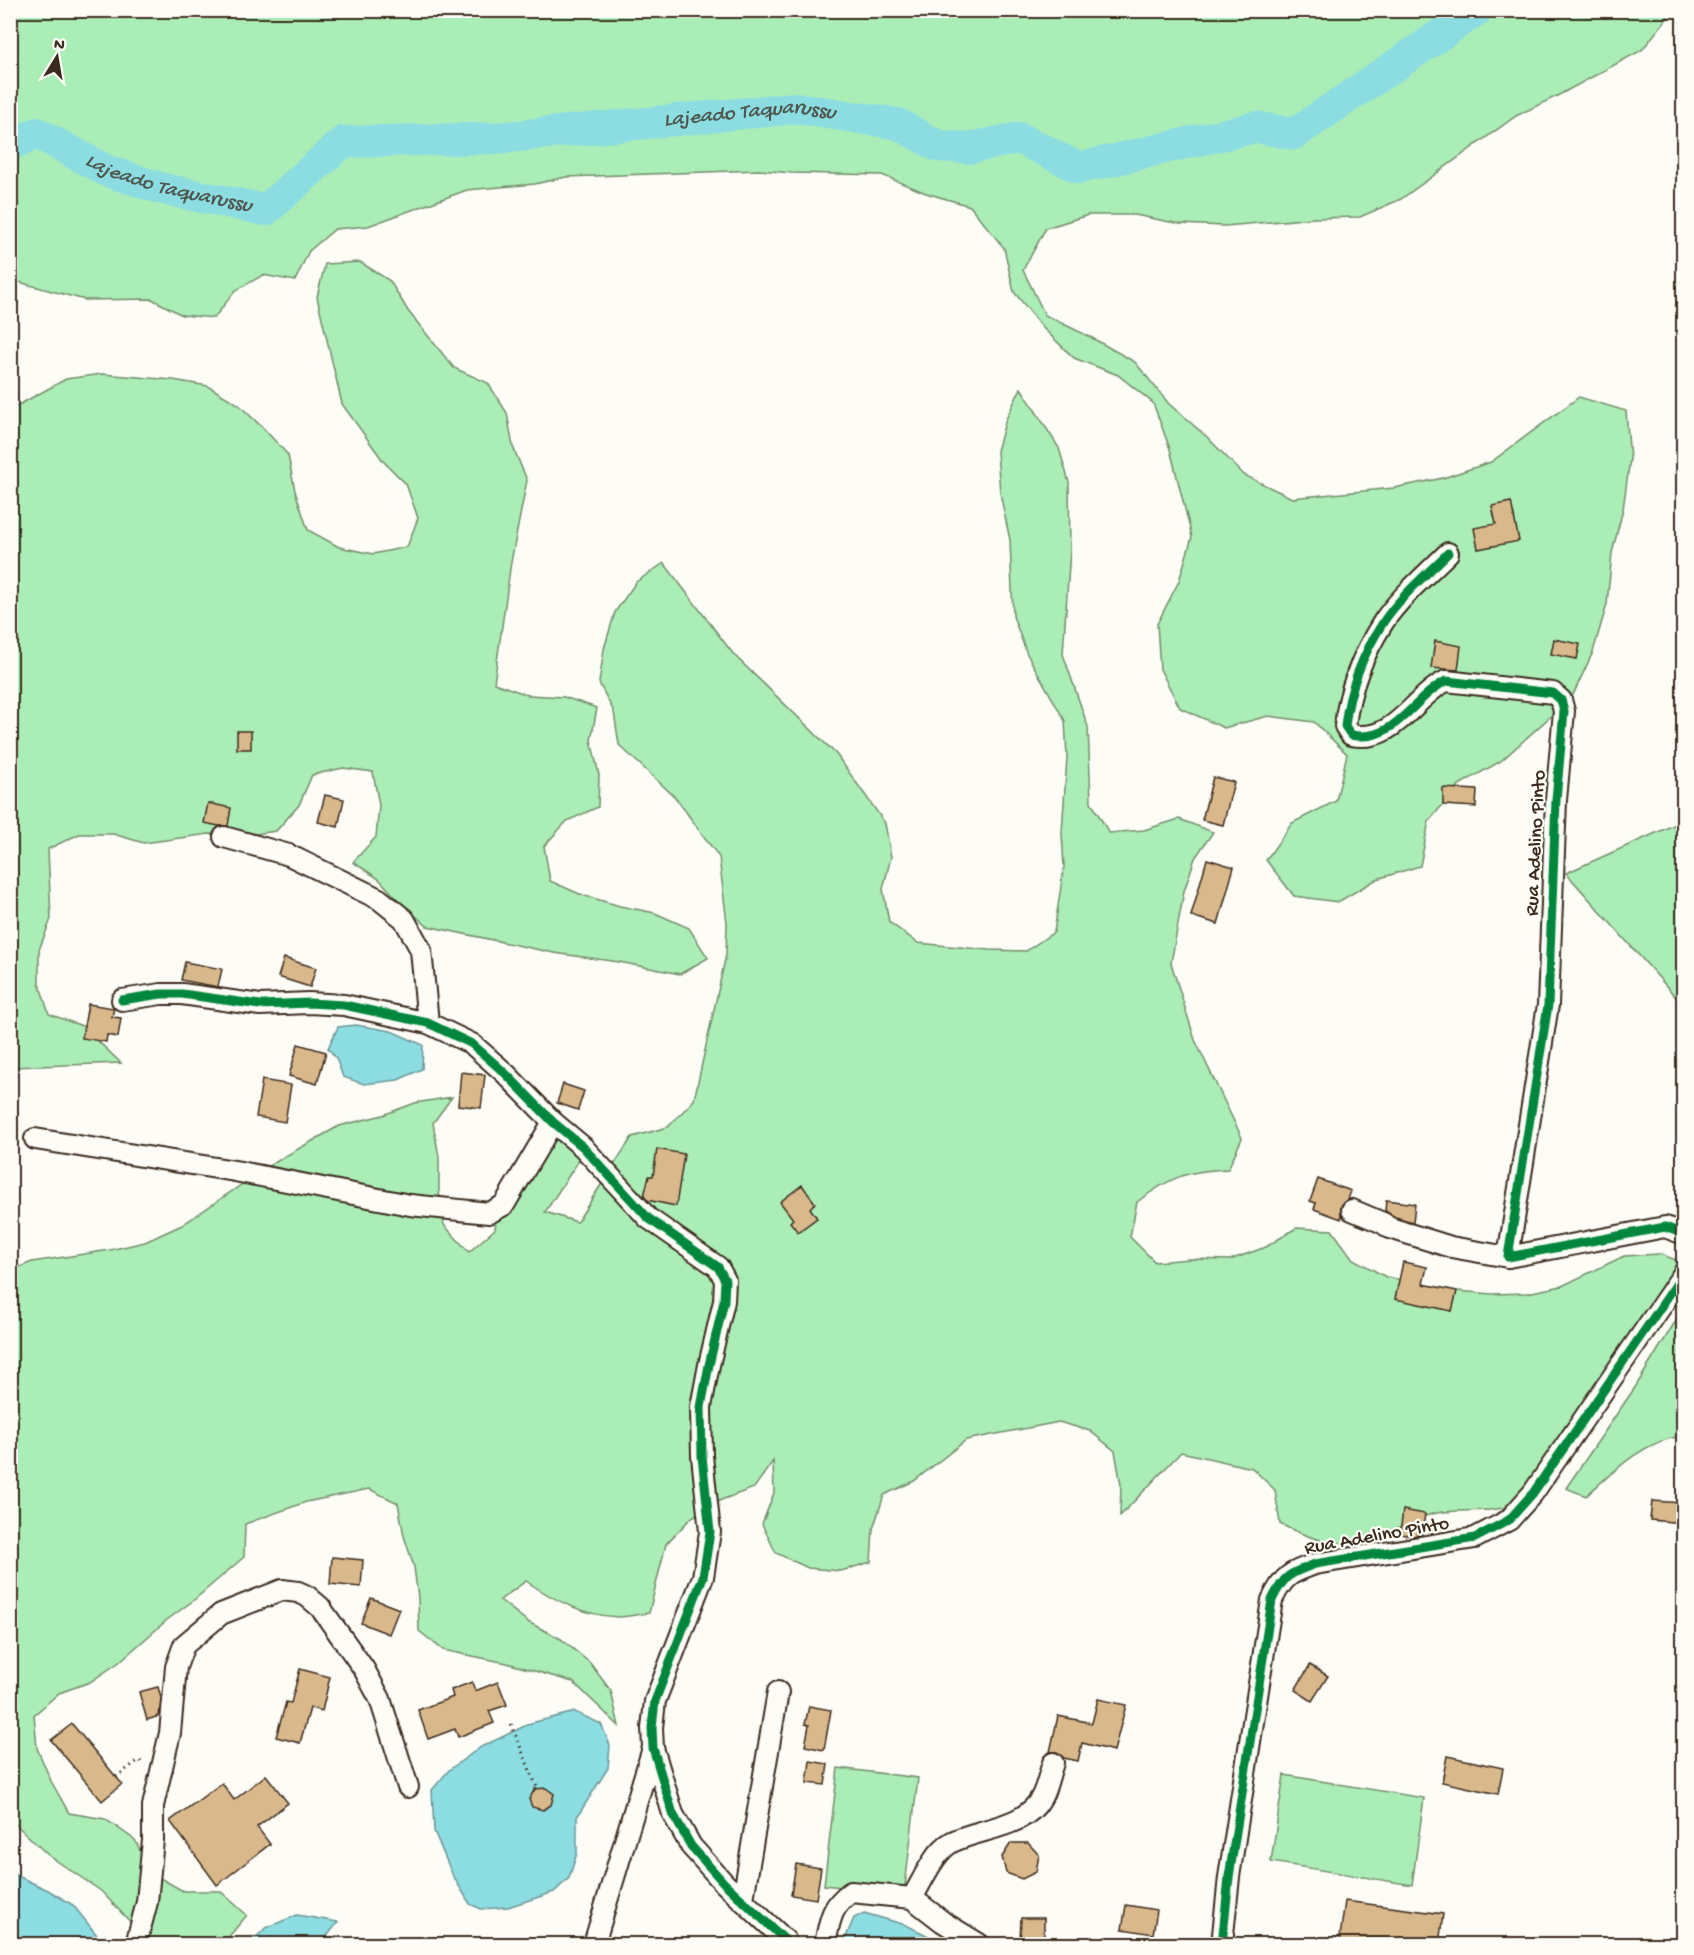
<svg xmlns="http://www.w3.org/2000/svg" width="1694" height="1955" font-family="'Gochi Hand',sans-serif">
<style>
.green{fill:#abedb7;stroke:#738c6a;stroke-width:1.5}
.water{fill:#8cdde2;stroke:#6c9594;stroke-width:1.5}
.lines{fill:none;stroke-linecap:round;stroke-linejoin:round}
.river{stroke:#8cdde2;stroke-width:32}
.building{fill:#d9b98c;stroke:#3b2a1e;stroke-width:1.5}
.minor-casing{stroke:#3b2a1e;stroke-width:24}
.path{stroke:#3b2a1e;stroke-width:3;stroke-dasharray:1.5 4.5;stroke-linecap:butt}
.minor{stroke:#fdfcf7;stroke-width:20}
.cycleway-casing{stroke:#fdfcf7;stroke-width:13}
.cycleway{stroke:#00873e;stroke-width:9}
.labels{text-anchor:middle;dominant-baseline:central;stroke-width:4.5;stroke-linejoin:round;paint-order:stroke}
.street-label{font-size:20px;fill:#3b2a1e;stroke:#fdfcf7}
.water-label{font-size:21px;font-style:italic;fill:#4f574f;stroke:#fdfcf7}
</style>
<rect width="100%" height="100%" fill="#fdfcf7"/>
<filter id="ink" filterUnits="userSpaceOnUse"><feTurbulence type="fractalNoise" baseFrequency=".0167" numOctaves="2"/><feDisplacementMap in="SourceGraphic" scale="12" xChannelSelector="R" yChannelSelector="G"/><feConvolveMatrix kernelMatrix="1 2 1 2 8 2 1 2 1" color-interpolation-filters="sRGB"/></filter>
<g filter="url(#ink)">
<!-- green -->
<g class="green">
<polygon points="10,11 1673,11 1642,50 1557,96 1516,116 1401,199 1360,217 1315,218 1225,226 1180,224 1135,215 1088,215 1046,228 1023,270 1045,315 1092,338 1135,362 1169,404 1207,437 1244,475 1292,498 1394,488 1443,478 1491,462 1579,397 1626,411 1630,459 1623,509 1612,553 1607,604 1593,652 1572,697 1501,761 1459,785 1429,821 1420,866 1377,879 1338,902 1294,896 1266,860 1292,823 1336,801 1347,754 1314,722 1268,716 1224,728 1180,708 1160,669 1157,624 1179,581 1192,537 1170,449 1153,403 1118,375 1074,358 1043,328 1014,292 1004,248 970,206 926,193 882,175 792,173 760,170 566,177 535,184 467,190 368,226 335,229 309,251 295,281 263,275 235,291 214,318 182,315 152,299 85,300 11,280"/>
<polygon points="360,262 390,281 408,311 454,368 488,383 507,413 513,447 527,480 511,562 494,683 528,695 564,697 597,708 591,740 599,775 598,807 567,821 544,846 550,881 582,895 620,906 655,913 689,928 708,958 680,974 619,962 554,953 427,926 401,903 379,879 353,862 376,837 379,805 373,772 343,768 312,775 299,805 276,831 242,836 209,834 144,843 113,834 79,834 48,849 51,919 39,950 39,983 49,1014 82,1026 121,1063 11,1067 11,409 66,379 102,374 173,380 208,386 238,404 264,429 288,455 295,491 308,530 339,547 373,554 407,547 418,518 406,484 384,462 342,404 317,297 325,264"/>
<path d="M1021,388l38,60 10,34 1,68 -7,104 25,73 3,75 18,31 35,-3 35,-11 34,13 -18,26 -11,33 -13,72 24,77 47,98 -14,31c-43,2 -57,8 -91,33l-7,35 25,25 35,-3 40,1 36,-13 30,-19 36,2 21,29 33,18 71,14 35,3 35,-1 35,-7 62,-30 36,-2 24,9 -1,3 -165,237c-25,12 -54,5 -81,10 -22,4 -40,16 -60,24 -36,14 -64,3 -97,-13l-5,-34 -23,-22 -71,-16 -61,64 1,-31 -6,-34 -25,-20 -31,-9 -93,18 -52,41 -30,14 -11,34 -2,33 -30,9 -33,-3 -32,-15 -14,-29 12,-31 -1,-32 -19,27 -33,12 -29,17 -26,27 -17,69c-10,1 -22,4 -32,4 -35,-2 -63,-17 -91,-36l-26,19 28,22 33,17 29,24 21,28 8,35 -46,-44 -66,-19 -64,-13 -24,-19 -1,-33 -4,-31 -10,-31 -6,-33 -29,-14 -63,13 -61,22 -1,33 -50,43 -27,20 -49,43 -28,19 -31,11 -25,22 3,33 14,33 18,32 36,6 30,21 16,33 32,18h37l27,24 -21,25 2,4h-77l-50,-53 -53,-36 -37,-35 -1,-549 22,-9 78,-12 35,-8 37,-17 93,-63 64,-36 44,-11 32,-12 37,-6 -19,26 6,34v34l5,34 25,27 26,-23 3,-32 48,-49 28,-24 7,33 -36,55 32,10 55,-85 36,-10 26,-27 32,-145 1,-32 -8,-66 -44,-60 -56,-52 -5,-33 -15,-29 5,-34 11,-37 21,-30 28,-19 70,92 102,99 49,69 6,34 -8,32 6,33 29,21 71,7 37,1 28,-19 10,-65 -2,-34 5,-76 -2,-36 -38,-67 -14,-38 -3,-76 -10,-47 -3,-42 9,-32z"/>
<polygon points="1683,821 1683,1005 1566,873"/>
<path d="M1683,1309v127c-39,4 -69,35 -97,60l-20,-8 70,-102z"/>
<polygon points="838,1768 918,1778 904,1894 824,1885"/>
<polygon points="1284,1775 1424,1798 1412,1885 1271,1862"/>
</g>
<!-- water -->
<g class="water">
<polygon points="356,1025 391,1031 423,1045 422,1069 398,1080 364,1084 343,1077 336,1058 328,1048 338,1027"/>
<polygon points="575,1712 601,1724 610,1745 608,1768 577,1817 577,1853 569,1878 554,1892 508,1907 481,1909 470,1904 453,1876 434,1831 432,1790 449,1770 481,1747 531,1723"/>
<polygon points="11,1873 48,1890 73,1905 104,1944 11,1944"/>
<polygon points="864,1913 906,1925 945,1944 843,1944 854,1918"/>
<polygon points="297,1915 338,1922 321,1944 249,1944 266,1928"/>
</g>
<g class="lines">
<!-- river -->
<path class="river" id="s1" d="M10,145l27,-12 70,38 56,18 103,21 77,-68 154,-4 299,-30 102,16 40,22 31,2 50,-10 60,30 177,-41 38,7 183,-124"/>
</g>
<!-- building -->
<g class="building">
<polygon points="1511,502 1519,541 1478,549 1474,528 1496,524 1492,506"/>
<polygon points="1554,639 1580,644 1577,659 1551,654"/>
<polygon points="1435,641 1461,646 1458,670 1431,668"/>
<rect x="237" y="731" width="14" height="18"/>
<polygon points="1213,777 1234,782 1223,825 1202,820"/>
<polygon points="1443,788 1477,790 1476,807 1443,805"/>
<polygon points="325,795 344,799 338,827 318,822"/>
<polygon points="208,803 231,808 228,826 219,826 204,823"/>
<polygon points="1207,859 1234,867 1218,924 1191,916"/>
<polygon points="284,958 316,968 310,987 278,977"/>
<polygon points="185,962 222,969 218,987 181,980"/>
<polygon points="88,1004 114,1008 112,1017 121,1018 118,1037 107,1035 106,1042 82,1038"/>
<polygon points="298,1044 326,1052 317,1084 289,1076"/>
<polygon points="461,1072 485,1075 481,1108 458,1105"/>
<polygon points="262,1080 291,1085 285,1122 256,1117"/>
<polygon points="563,1084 584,1091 578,1110 557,1103"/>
<polygon points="657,1149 684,1154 676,1206 647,1200 644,1196 649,1176 653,1176"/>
<polygon points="1318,1179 1351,1191 1348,1199 1341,1206 1341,1219 1314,1209 1316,1203 1310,1201"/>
<polygon points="802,1185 815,1203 810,1208 817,1218 798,1232 790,1222 793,1219 780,1202"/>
<polygon points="1386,1200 1415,1204 1413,1222 1395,1217 1385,1211"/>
<polygon points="1403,1262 1427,1267 1423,1284 1457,1291 1452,1311 1395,1299"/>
<polygon points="1652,1501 1683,1503 1683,1523 1650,1520"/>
<polygon points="1403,1510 1425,1514 1422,1534 1413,1536 1400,1534"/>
<polygon points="332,1557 363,1560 361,1587 330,1584"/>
<polygon points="371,1598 399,1609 389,1634 361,1623"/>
<polygon points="1310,1665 1328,1676 1312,1701 1295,1690"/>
<polygon points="300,1669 330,1677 322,1711 310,1708 300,1743 276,1737 286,1702 291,1703"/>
<polygon points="472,1682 475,1691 498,1682 507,1705 489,1711 494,1723 458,1737 455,1729 428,1739 418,1710 453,1697 451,1690"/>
<polygon points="158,1687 161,1698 159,1716 147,1720 139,1692"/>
<polygon points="1098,1699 1126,1705 1114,1751 1082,1743 1078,1761 1064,1758 1057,1752 1050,1752 1058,1716 1092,1723"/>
<polygon points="809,1706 831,1710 824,1750 805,1746 809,1725 805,1724"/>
<polygon points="72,1724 122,1784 102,1801 51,1740"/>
<polygon points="1447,1756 1503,1768 1498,1794 1442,1782"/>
<polygon points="810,1761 828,1764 825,1785 807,1783"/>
<polygon points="266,1775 288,1803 257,1827 270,1844 217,1885 170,1821 222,1783 234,1800"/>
<polygon points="546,1788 554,1794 551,1805 543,1810 532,1807 529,1799 535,1789"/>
<polygon points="1011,1843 1028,1843 1039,1855 1036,1872 1022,1879 1006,1873 1002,1857"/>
<polygon points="796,1864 821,1868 816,1899 791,1895"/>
<polygon points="1345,1901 1443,1914 1439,1944 1339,1944"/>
<polygon points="1126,1905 1157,1910 1153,1934 1122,1929"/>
<polygon points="1021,1918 1044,1918 1044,1944 1029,1944 1030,1941 1020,1941"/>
</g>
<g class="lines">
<defs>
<g id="minor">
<path d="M1448,553c-20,20 -48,44 -64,68 -20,31 -35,68 -39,105l6,9c44,9 62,-38 95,-54l107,12 8,7 3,11 -8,89 -8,205 -40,252 157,-30 19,7"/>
<polyline points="224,837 289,855 379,899 404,919 421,950 428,1023"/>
<polyline points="122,1000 161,994 182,994 260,1005 309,1003 344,1005 428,1023 472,1044 505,1073 553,1122 583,1147 648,1218 718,1267 725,1280 724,1301 709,1365 701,1407 702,1456 710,1532 703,1577 655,1701 652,1728 653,1748 673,1814 691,1846 724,1883 785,1940 786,1944"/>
<polyline points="35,1139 235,1171 410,1205 489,1213 504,1205 553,1122"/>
<polyline points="1352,1210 1383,1223 1390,1228 1451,1247 1508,1257"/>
<polyline points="912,1898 943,1922 979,1944"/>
<polyline points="743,1899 778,1692"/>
<polyline points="136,1944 147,1902 153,1840 153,1806 170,1733 176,1667 184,1645 221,1614 282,1590 298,1592 307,1596 320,1607 364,1669 380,1699 408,1787"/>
<polyline points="594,1944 653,1748"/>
<path d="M825,1944c5,-23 5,-37 26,-52l61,6c11,-18 22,-46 40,-56 28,-14 73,-14 89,-44 6,-11 8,-24 12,-35"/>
<path d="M1222,1944l7,-67 43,-277c12,-25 18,-27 43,-36l160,-26 34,-18 24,-27 151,-220"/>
</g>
</defs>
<!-- minor casing -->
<use href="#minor" class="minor-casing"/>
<!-- path -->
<g class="path">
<polyline points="511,1724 538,1790"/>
<polyline points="116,1777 139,1760 144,1765"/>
</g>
<!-- minor -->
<use href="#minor" class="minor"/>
<defs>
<g id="cycleway">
<path d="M1448,553c-20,20 -48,44 -64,68 -20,31 -35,68 -39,105l6,9c44,9 62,-38 95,-54l107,12 8,7 3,11 -8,89 -8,205 -40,252 157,-30 19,7"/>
<polyline points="122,1000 161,994 182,994 260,1005 309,1003 344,1005 428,1023 472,1044 505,1073 553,1122 583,1147 648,1218 718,1267 725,1280 724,1301 709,1365 701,1407 702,1456 710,1532 703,1577 655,1701 652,1728 653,1748 673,1814 691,1846 724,1883 785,1940 786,1944"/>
<path d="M1222,1944l7,-67 43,-277c12,-25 18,-27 43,-36l160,-26 34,-18 24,-27 151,-220"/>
</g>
</defs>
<!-- cycleway casing -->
<use href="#cycleway" class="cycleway-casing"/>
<!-- cycleway -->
<use href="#cycleway" class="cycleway"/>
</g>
</g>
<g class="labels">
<!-- street labels -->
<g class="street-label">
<text transform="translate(1537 843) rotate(-87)">Rua Adelino Pinto</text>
<text transform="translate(1377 1537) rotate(-10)">Rua Adelino Pinto</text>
</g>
<!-- water labels -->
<g class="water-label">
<text stroke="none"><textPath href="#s1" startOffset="784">Lajeado Taquarussu</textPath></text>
<text stroke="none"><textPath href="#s1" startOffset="172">Lajeado Taquarussu</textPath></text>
</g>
</g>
<!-- margin -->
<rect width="1694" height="1955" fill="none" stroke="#fdfcf7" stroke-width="36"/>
<rect x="18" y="18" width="1658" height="1919" fill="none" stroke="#3b2a1e" stroke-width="2" filter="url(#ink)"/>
<!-- north arrow -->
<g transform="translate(57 57) rotate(11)" stroke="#fdfcf7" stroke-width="4.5" paint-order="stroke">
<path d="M0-4.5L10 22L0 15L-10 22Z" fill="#3b2a1e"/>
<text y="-9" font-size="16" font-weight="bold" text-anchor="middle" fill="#3b2a1e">N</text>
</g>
</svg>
